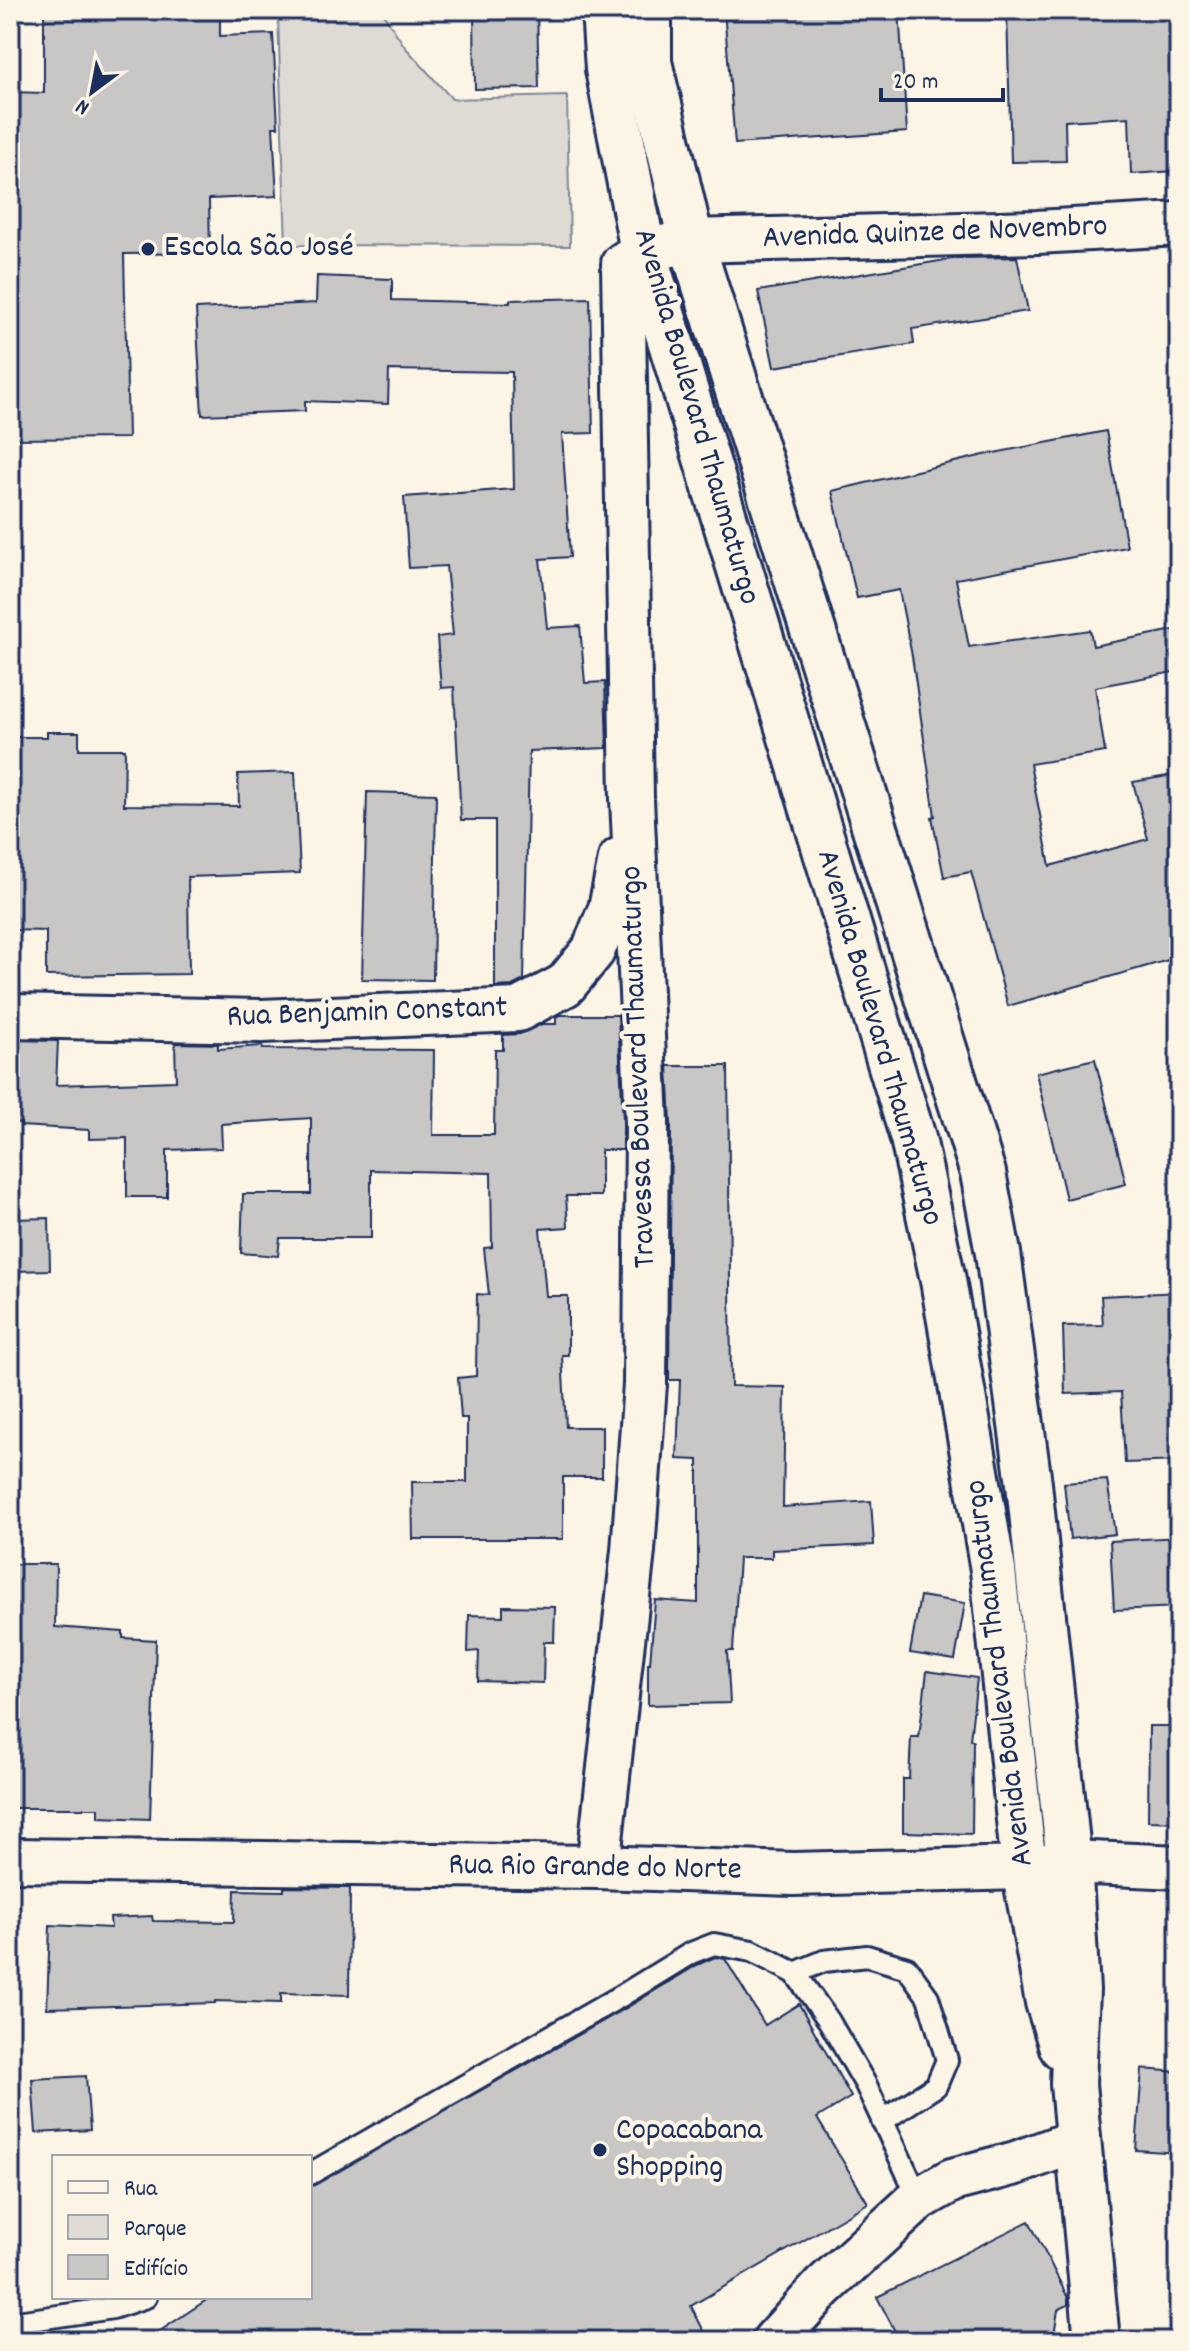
<svg xmlns="http://www.w3.org/2000/svg" width="1189" height="2351" font-family="Dekko,sans-serif">
<style>
.green{fill:#dfdbd4;stroke:#7d8599;stroke-width:2}
.building{fill:#c8c7c6;stroke:#1b2f5e;stroke-width:2}
.lines{fill:none;stroke-linecap:round;stroke-linejoin:round}
.service-casing{stroke:#1b2f5e;stroke-width:26}
.minor-casing{stroke:#1b2f5e;stroke-width:48}
.secondary-casing{stroke:#1b2f5e;stroke-width:50}
.service{stroke:#fcf5e5;stroke-width:20}
.minor{stroke:#fcf5e5;stroke-width:42}
.secondary{stroke:#fcf5e5;stroke-width:44}
.poi-dot{fill:#1b2f5e;stroke:#fcf5e5;stroke-width:3}
.labels{text-anchor:middle;dominant-baseline:central;stroke-width:8;stroke-linejoin:round;paint-order:stroke}
.street-label{font-size:32px;fill:#1b2f5e;stroke:#fcf5e5}
.poi-label{font-size:32px;fill:#1b2f5e;stroke:#fcf5e5;text-anchor:start}
</style>
<rect width="100%" height="100%" fill="#fcf5e5"/>
<filter id="ink" filterUnits="userSpaceOnUse"><feTurbulence type="fractalNoise" baseFrequency=".0125" numOctaves="2"/><feDisplacementMap in="SourceGraphic" scale="16" xChannelSelector="R" yChannelSelector="G"/><feConvolveMatrix kernelMatrix="1 2 1 2 8 2 1 2 1" color-interpolation-filters="sRGB"/></filter>
<g filter="url(#ink)">
<!-- green -->
<polygon class="green" points="236,10 381,10 405,47 452,99 567,96 570,246 286,245 278,17 236,21"/>
<!-- building -->
<g class="building">
<polygon points="44,10 220,10 220,36 273,34 278,127 273,127 277,196 209,199 210,253 124,254 128,438 10,439 10,92 44,93"/>
<polygon points="474,10 537,10 539,88 475,89"/>
<polygon points="724,10 899,10 907,132 735,144"/>
<polygon points="1007,10 1172,10 1175,171 1131,174 1129,117 1065,121 1066,161 1011,162"/>
<polygon points="1017,257 1028,311 912,329 914,344 774,367 758,291 958,258"/>
<polygon points="317,276 392,279 392,300 510,303 510,300 590,298 593,433 562,434 570,557 540,559 547,628 580,626 585,683 605,682 607,748 529,751 524,980 512,986 495,987 495,820 461,820 454,687 441,688 437,637 453,635 446,566 409,568 404,497 514,489 512,372 389,370 388,404 305,401 305,411 202,415 196,309 316,303"/>
<polygon points="1106,431 1127,547 956,579 969,647 1090,630 1093,646 1179,629 1179,671 1095,687 1105,752 1030,764 1050,866 1148,839 1133,782 1179,774 1179,957 1008,1006 971,872 944,877 932,817 935,816 912,656 899,590 857,598 832,491 984,455"/>
<polygon points="47,732 79,732 79,749 125,749 124,805 239,806 238,774 295,772 300,873 188,877 189,974 46,976 46,931 10,930 10,737 47,737"/>
<polygon points="367,792 436,794 433,980 362,979"/>
<polygon points="560,1015 618,1015 623,1122 623,1150 601,1150 601,1196 566,1196 568,1227 540,1229 546,1296 568,1296 568,1355 562,1355 566,1427 602,1427 602,1477 563,1477 563,1539 413,1539 412,1482 467,1482 467,1418 461,1418 458,1378 476,1376 477,1294 489,1295 484,1248 492,1247 491,1173 371,1170 371,1238 280,1238 278,1256 241,1253 243,1194 311,1194 311,1118 221,1124 222,1148 167,1150 167,1197 127,1197 127,1138 89,1139 89,1130 21,1126 21,1123 10,1122 10,1040 58,1041 56,1085 176,1081 175,1043 218,1044 218,1049 262,1046 263,1049 434,1050 433,1135 494,1135 495,1050 503,1050 503,1035 520,1034 542,1024 556,1024 556,1017"/>
<polygon points="1095,1059 1126,1184 1066,1199 1036,1073"/>
<polygon points="668,1066 728,1066 731,1386 785,1387 783,1507 871,1501 874,1545 772,1550 772,1558 739,1558 733,1651 727,1651 730,1703 648,1705 648,1663 650,1663 655,1600 698,1603 698,1460 677,1459 680,1380 669,1380 671,1122"/>
<polygon points="49,1218 50,1270 14,1271 13,1219"/>
<polygon points="1179,1292 1179,1461 1125,1463 1121,1392 1065,1394 1063,1326 1103,1325 1101,1296"/>
<polygon points="1107,1480 1115,1534 1070,1539 1064,1483"/>
<polygon points="1179,1537 1179,1607 1114,1610 1110,1541"/>
<polygon points="10,1564 56,1564 55,1627 123,1632 123,1638 156,1640 150,1819 99,1817 99,1808 10,1808"/>
<polygon points="920,1596 965,1603 955,1660 910,1653"/>
<polygon points="503,1606 555,1607 554,1642 544,1642 543,1683 478,1681 479,1651 468,1652 469,1615 503,1616"/>
<polygon points="927,1671 977,1678 970,1740 973,1740 972,1834 903,1832 903,1779 909,1779 911,1737 919,1737"/>
<polygon points="1149,1726 1179,1726 1179,1822 1148,1821"/>
<polygon points="284,1887 350,1888 349,1995 281,1993 281,2003 215,2001 215,2003 47,2008 50,1925 111,1928 110,1918 152,1916 153,1921 234,1922 235,1890 284,1891"/>
<polygon points="715,1957 725,1959 765,2025 799,2004 851,2097 817,2118 868,2203 691,2306 709,2341 145,2341 211,2297 310,2297 310,2187 628,2007 697,1965"/>
<polygon points="1142,2069 1179,2072 1179,2153 1136,2150"/>
<polygon points="86,2076 90,2130 36,2133 32,2079"/>
<polygon points="1029,2221 1068,2298 1068,2305 1058,2310 1053,2341 900,2341 877,2297"/>
</g>
<g class="lines">
<defs>
<g id="service">
<polyline points="795,1973 824,1961 867,1956 907,1968 928,1997 947,2060 936,2086 882,2121"/>
<polyline points="310,2174 621,1996 691,1953 714,1944 752,1951 795,1973 829,2021 866,2085 919,2199"/>
<polyline points="10,2323 113,2308 146,2297"/>
</g>
<g id="minor">
<polyline points="10,1016 262,1021 518,1010 565,985 593,951 610,909 620,859"/>
<polyline points="10,1860 598,1867 793,1874 1024,1868 1069,1862 1179,1867"/>
<polyline points="598,1867 633,1551 645,1384 647,1122 632,799 623,264 643,251 691,241 1037,232 1179,224"/>
<polyline points="774,2341 823,2287 919,2199 952,2180 1016,2163 1079,2140"/>
</g>
<g id="secondary">
<polyline points="604,10 608,69 643,251 913,1138 943,1280 993,1570 1024,1868 1048,2002 1062,2047"/>
<polyline points="649,10 649,62 691,241 983,1173 998,1253 1029,1484 1069,1862 1077,1990 1073,2084 1097,2341"/>
</g>
</defs>
<!-- service casing -->
<use href="#service" class="service-casing"/>
<!-- minor casing -->
<use href="#minor" class="minor-casing"/>
<!-- secondary casing -->
<use href="#secondary" class="secondary-casing"/>
<!-- service -->
<use href="#service" class="service"/>
<!-- minor -->
<use href="#minor" class="minor"/>
<!-- secondary -->
<use href="#secondary" class="secondary"/>
</g>
</g>
<!-- markers -->
<g class="poi-dot">
<circle cx="148" cy="249" r="8"/>
<circle cx="600" cy="2150" r="8"/>
</g>
<g class="labels">
<!-- street labels -->
<g class="street-label">
<text transform="translate(935 234) rotate(-2)">Avenida Quinze de Novembro</text>
<text transform="translate(695 417) rotate(74)">Avenida Boulevard Thaumaturgo</text>
<text transform="translate(367 1014) rotate(-2)">Rua Benjamin Constant</text>
<text transform="translate(878 1038) rotate(74)">Avenida Boulevard Thaumaturgo</text>
<text transform="translate(640 1067) rotate(-92)">Travessa Boulevard Thaumaturgo</text>
<text transform="translate(1001 1673) rotate(-97)">Avenida Boulevard Thaumaturgo</text>
<text transform="translate(595 1869) rotate(1)">Rua Rio Grande do Norte</text>
</g>
<!-- poi labels -->
<g class="poi-label">
<text x="164" y="249">Escola São José</text>
<text x="616" y="2132">Copacabana<tspan x="616" dy="37">Shopping</tspan></text>
</g>
</g>
<!-- margin -->
<rect width="1189" height="2351" fill="none" stroke="#fcf5e5" stroke-width="40"/>
<rect x="20" y="20" width="1149" height="2311" fill="none" stroke="#1b2f5e" stroke-width="3" filter="url(#ink)"/>
<!-- legend -->
<rect x="52" y="2155" width="260" height="144" fill="#fcf5e5" stroke="#a2a6af" stroke-width="2"/>
<rect x="68" y="2181" width="40" height="12" fill="#fcf5e5" stroke="#a2a6af" stroke-width="2"/>
<text x="124" y="2195" font-size="24" fill="#1b2f5e">Rua</text>
<rect x="68" y="2215" width="40" height="24" fill="#dfdbd4" stroke="#a2a6af" stroke-width="2"/>
<text x="124" y="2235" font-size="24" fill="#1b2f5e">Parque</text>
<rect x="68" y="2255" width="40" height="24" fill="#c8c7c6" stroke="#a2a6af" stroke-width="2"/>
<text x="124" y="2275" font-size="24" fill="#1b2f5e">Edifício</text>
<!-- north arrow -->
<g transform="translate(92 92) rotate(212)" stroke="#fcf5e5" stroke-width="6" paint-order="stroke">
<path d="M0-6L14 30L0 20L-14 30Z" fill="#1b2f5e"/>
<text y="-12" font-size="22" font-weight="bold" text-anchor="middle" fill="#1b2f5e">N</text>
</g>
<!-- scale -->
<path d="M881 88v12h122v-12" fill="none" stroke="#1b2f5e" stroke-width="4"/>
<text x="893" y="88" font-size="24" fill="#1b2f5e" stroke="#fcf5e5" stroke-width="6" paint-order="stroke">20 m</text>
</svg>
